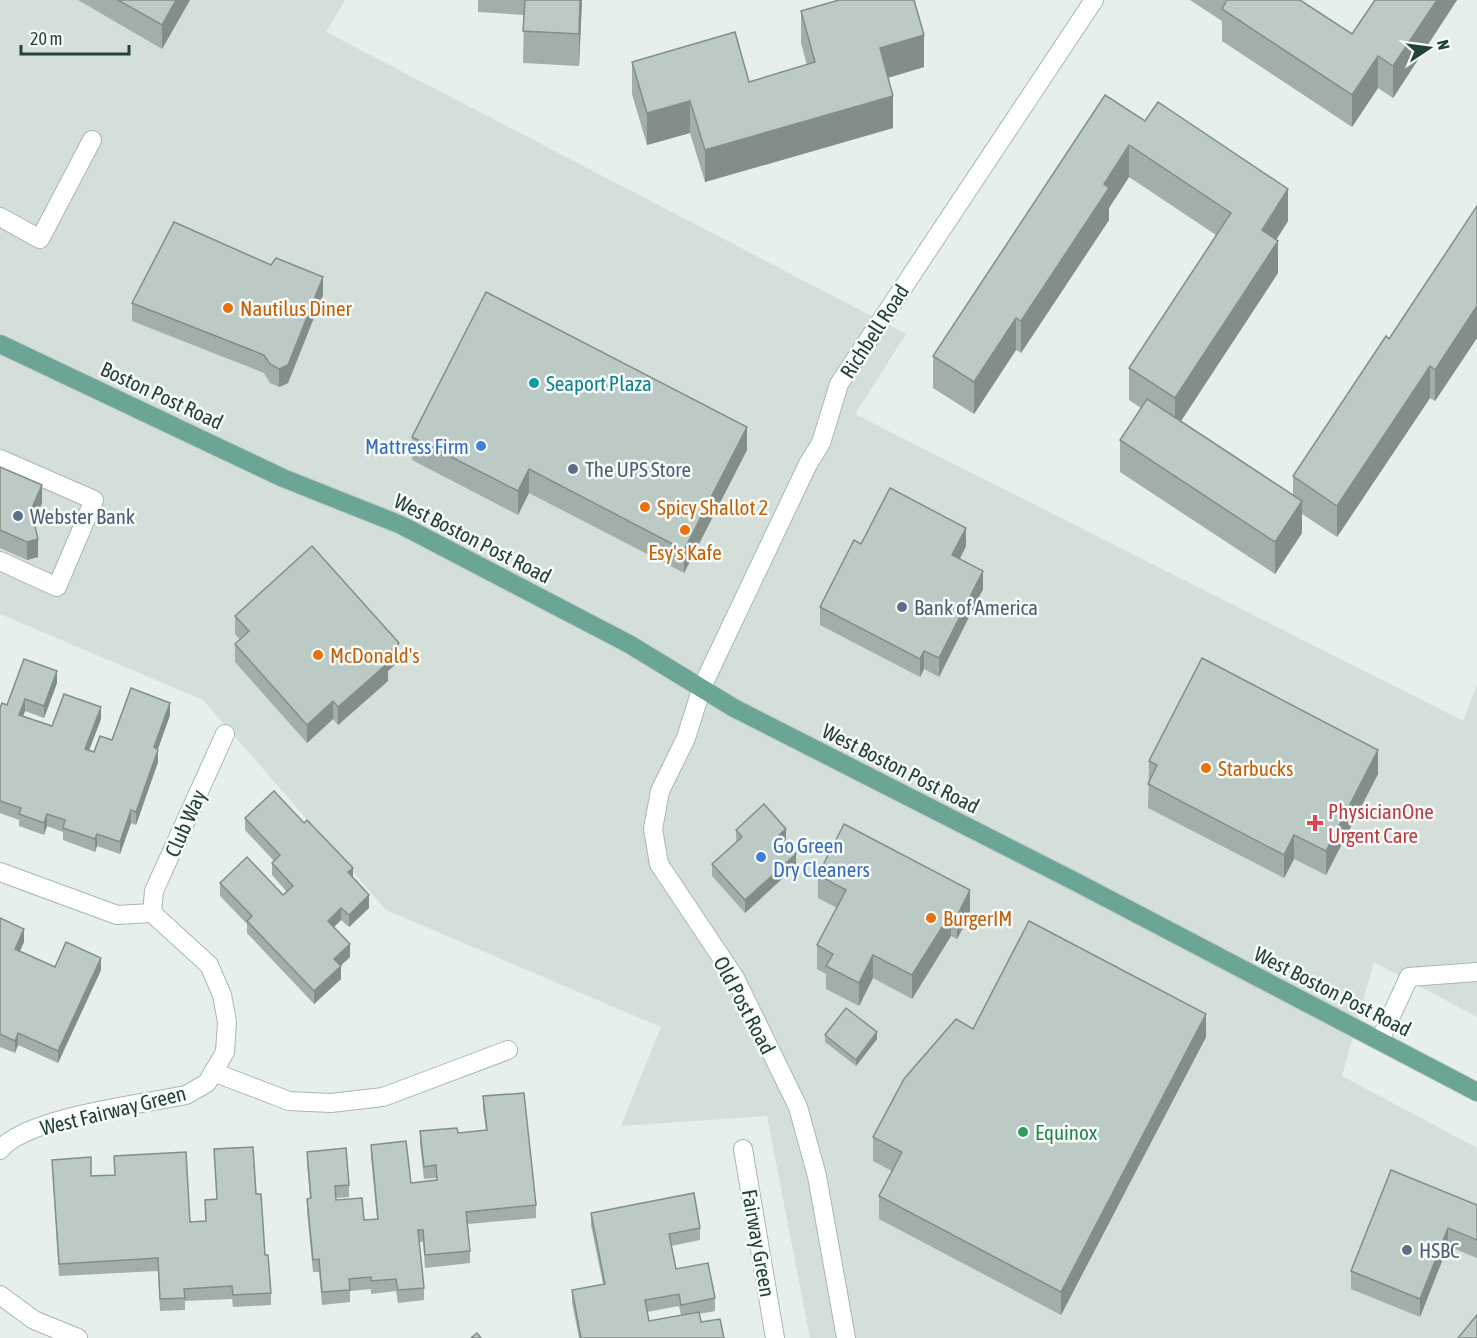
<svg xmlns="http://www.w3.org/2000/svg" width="1477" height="1338" font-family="'Asap Condensed',sans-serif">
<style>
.built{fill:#d4dfda}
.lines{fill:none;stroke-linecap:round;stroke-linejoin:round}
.minor-casing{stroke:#a8b8b2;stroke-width:20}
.major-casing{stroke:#c2cac8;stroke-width:20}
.minor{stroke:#fff;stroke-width:18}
.major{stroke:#6aa596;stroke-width:18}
.wall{fill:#a1aea9;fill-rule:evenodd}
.shaded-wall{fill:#838d89}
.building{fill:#bbcac4;stroke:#838d89;stroke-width:1.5}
.food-dot{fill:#e8710a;stroke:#f7fbf9;stroke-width:2}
.culture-dot{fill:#0f9aa8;stroke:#f7fbf9;stroke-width:2}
.shop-dot{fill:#3f7fe0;stroke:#f7fbf9;stroke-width:2}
.service-dot{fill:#5c6f8a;stroke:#f7fbf9;stroke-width:2}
.health-dot{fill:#e0444e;stroke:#f7fbf9;stroke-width:2}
.leisure-dot{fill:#2e9e5b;stroke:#f7fbf9;stroke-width:2}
.labels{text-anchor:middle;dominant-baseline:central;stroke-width:5;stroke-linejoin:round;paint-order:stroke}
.food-label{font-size:21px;fill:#c56008;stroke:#f7fbf9;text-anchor:start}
.street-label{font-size:21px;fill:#24423a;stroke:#f7fbf9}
.culture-label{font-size:21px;fill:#0d838f;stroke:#f7fbf9;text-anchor:start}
.shop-label{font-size:21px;fill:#366cbe;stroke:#f7fbf9;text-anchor:end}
.service-label{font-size:21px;fill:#4e5e75;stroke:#f7fbf9;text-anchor:start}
.health-label{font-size:21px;fill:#be3a42;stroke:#f7fbf9;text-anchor:start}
.leisure-label{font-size:21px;fill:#27864d;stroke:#f7fbf9;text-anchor:start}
</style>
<rect width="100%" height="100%" fill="#e6efeb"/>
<!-- built -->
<polygon class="built" points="0,0 345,0 326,32 906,334 855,414 1463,721 1477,685 1477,1017 1374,962 1342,1076 1477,1148 1477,1338 810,1338 767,1116 621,1126 661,1027 386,910 203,700 0,614"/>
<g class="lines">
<defs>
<g id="minor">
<polyline points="0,217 40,239 92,140"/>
<polyline points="0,459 94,500 57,587 0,561"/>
<polyline points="0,872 117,915 152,913"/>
<polyline points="152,913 154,891 225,734"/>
<polyline points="1380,1040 1409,977 1477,972"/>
<polyline points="213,1072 289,1101 331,1103 383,1097 508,1050"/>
<polyline points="743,1149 775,1338"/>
<path d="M0,1150c26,-33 143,-46 186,-55l21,-12 18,-31 2,-30 -5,-27 -13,-30 -57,-52"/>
<polyline points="0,1295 34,1320 78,1338"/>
<polyline points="846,1338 817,1176 798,1107 735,978 659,864 653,829 660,791 686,738 702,687 808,464 821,443 839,384 1094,0"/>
</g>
<polyline id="major" points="0,344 283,478 401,525 629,644 734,708 1076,882 1477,1092"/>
</defs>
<!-- minor casing -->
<use href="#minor" class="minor-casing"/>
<!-- major casing -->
<use href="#major" class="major-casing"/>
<!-- minor -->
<use href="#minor" class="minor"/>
<!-- major -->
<use href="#major" class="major"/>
</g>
<!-- wall -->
<g class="wall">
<polygon points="78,0 190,0 162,49"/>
<polygon points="478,0 582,0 579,66 523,63 524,15 478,12"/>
<polygon points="1190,0 1300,0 1352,34 1375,0 1457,0 1393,98 1378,88 1352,127 1222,41 1222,21"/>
<polygon points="801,11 924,67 888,78 893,128 705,182 690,133 647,145 632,94 632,62 749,82 807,65 801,43"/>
<polygon points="1105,95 1288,221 1276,240 1278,273 1181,421 1293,495 1293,476 1389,339 1477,206 1477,338 1435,401 1430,398 1337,537 1302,514 1302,533 1275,574 1120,472 1120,440 1141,408 1129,400 1129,368 1216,235 1129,177 1109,208 1109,220 1021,353 1016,350 974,414 933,388 933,356"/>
<polygon points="271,265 323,295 288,383 279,387 270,383 264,373 132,321 132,303"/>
<polygon points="412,437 747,450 684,573 529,493 518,515 412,460"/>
<polygon points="0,467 42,503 34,522 38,557 27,560 0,548"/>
<polygon points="861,544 966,546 960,559 983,589 939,677 924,669 920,677 820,625 820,607"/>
<polygon points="235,616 399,661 388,671 388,681 338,725 333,719 307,743 235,662 235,644 240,639 235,634"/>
<polygon points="57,683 44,718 25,711 23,716 52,726 101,719 89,750 94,752 112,740 170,715 158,749 158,762 136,825 131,823 120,854 97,846 95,852 63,840 63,832 47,826 44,835 19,826 19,820 0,813 0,708"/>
<polygon points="1149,761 1378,774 1326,875 1294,859 1284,878 1148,808"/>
<polygon points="245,818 353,877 369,908 349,927 341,920 334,927 350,957 340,966 341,979 314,1004 247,933 247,924 220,896 220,883 283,895 287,892 272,875 272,863 274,861 245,830"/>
<polygon points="736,830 786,841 796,866 745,913 712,876 712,864 736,842"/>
<polygon points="818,875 970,914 957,939 951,936 912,999 873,978 859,1006 826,989 826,974 817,969 817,945 837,908 818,898"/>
<polygon points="0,918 24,942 20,951 55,967 101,970 58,1063 18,1045 15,1053 0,1047"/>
<polygon points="973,1029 1206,1037 1061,1315 879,1219 879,1196 892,1171 873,1161 873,1137"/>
<polygon points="825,1035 877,1039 856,1066 825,1042"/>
<polygon points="483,1096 536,1205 536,1218 468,1224 470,1251 470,1263 425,1268 423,1242 419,1242 424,1288 424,1300 398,1303 396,1291 371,1294 371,1289 350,1291 350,1302 322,1305 319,1272 313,1272 307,1211 307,1199 310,1198 307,1164 307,1152 349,1185 349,1197 336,1198 336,1200 364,1220 377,1219 371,1157 371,1145 411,1183 436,1181 436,1178 424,1179 420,1144 420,1131 458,1133 486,1130 483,1109"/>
<polygon points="214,1149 256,1194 271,1293 271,1305 233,1307 232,1299 185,1301 185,1310 160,1311 158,1271 59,1276 52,1160 91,1176 190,1222 205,1221 205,1200 217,1199"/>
<polygon points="1477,1205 1477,1258 1448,1246 1420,1317 1351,1289 1351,1271"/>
<path d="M591,1213l109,15v12l-29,6 5,23 39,29v13l-16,3 2,8 23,16h-145l-7,-36v-12l31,-6 -12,-59zM679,1306l2,9 -32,6 -2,-9z"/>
</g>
<!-- shaded-wall -->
<g class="shaded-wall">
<polygon points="176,0 190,0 162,49 162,25"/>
<polygon points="580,0 582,0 579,66 579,34"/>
<polygon points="1437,0 1457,0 1393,98 1393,66"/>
<polygon points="924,35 924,67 880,80 880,48"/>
<polygon points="1378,56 1378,88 1352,127 1352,95"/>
<polygon points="893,96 893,128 705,182 705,150"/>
<polygon points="690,101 690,133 647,145 647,113"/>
<polygon points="1129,145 1129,177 1109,208 1109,220 1021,353 1021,321 1104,184"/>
<polygon points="1288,189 1288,221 1262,262 1262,230"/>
<polygon points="1278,241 1278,273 1175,430 1175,398"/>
<polygon points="323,277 323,295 288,383 279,387 279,369"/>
<polygon points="1477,306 1477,338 1435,401 1435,370"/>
<polygon points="1016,318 1016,350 974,414 974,382"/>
<polygon points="1430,366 1430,398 1337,537 1337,506"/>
<polygon points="747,427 747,450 684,573 684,550"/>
<polygon points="529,469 529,493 518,515 518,491"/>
<polygon points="42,485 42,503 31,528 31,510"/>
<polygon points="1302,501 1302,533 1275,574 1275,542"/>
<polygon points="966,528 966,546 952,573 952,555"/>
<polygon points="38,539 38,557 27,560 27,542"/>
<polygon points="983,571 983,589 939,677 939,658"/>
<polygon points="399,643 399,661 388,671 388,681 338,725 338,707 383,658"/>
<polygon points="924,651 924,669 920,677 920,659"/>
<polygon points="57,671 57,683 44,718 44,706"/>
<polygon points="25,699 25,711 19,727 19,715"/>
<polygon points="333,701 333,719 307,743 307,725"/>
<polygon points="170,703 170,715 154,760 154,747"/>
<polygon points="101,707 101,719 85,761 85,749"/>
<polygon points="158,750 158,762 136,825 136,812"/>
<polygon points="1378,750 1378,774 1326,875 1326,851"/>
<polygon points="131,810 131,823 120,854 120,842"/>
<polygon points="47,814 47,826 44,835 44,823"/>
<polygon points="786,829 786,841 779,847 779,835"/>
<polygon points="97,834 97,846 95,852 95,839"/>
<polygon points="1294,835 1294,859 1284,878 1284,855"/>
<polygon points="796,854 796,866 745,913 745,900"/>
<polygon points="353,868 353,881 348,872"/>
<polygon points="970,890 970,914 957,939 957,916"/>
<polygon points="369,895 369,908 349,927 349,915"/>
<polygon points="341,908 341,920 328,933 328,921"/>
<polygon points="951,913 951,936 912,999 912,975"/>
<polygon points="24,929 24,942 15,961 15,949"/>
<polygon points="350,944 350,957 334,972 334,959"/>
<polygon points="873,955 873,978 859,1006 859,983"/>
<polygon points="101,958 101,970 58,1063 58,1051"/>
<polygon points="341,966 341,979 314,1004 314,991"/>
<polygon points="1206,1014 1206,1037 1061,1315 1061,1292"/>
<polygon points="877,1032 877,1039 856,1066 856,1060"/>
<polygon points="18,1033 18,1045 15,1053 15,1041"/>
<polygon points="1448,1228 1448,1246 1420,1317 1420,1299"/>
</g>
<!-- building -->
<g class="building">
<polygon points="118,0 176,0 162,25"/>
<polygon points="525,0 580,0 579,34 523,31"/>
<polygon points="839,0 914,0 924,35 880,48 893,96 705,150 690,101 647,113 632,62 735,32 749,82 815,62 801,11"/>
<polygon points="1227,0 1300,0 1352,34 1375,0 1437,0 1393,66 1378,56 1352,95 1222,9"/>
<polygon points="1105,95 1145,121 1158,102 1288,189 1262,230 1278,241 1175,398 1129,368 1231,213 1129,145 1104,184 1109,188 1021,321 1016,318 974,382 933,356"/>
<polygon points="1477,206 1477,306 1435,370 1430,366 1337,506 1293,476 1386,336 1389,339"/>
<polygon points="174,222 271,265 276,258 323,277 288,365 279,369 270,364 264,355 132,303"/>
<polygon points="486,292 747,427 684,550 529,469 518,491 412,437"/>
<polygon points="1147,399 1302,501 1275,542 1120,440"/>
<polygon points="0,467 42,485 31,510 38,539 27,542 0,530"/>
<polygon points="890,488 966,528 952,555 983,571 939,658 924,651 920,659 820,607 854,540 861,544"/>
<polygon points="312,546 399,643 383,658 388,663 338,707 333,701 307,725 235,644 249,631 235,616"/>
<polygon points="1202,658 1378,750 1326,851 1294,835 1284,855 1148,784 1157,765 1149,761"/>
<polygon points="24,659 57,671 44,706 25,699 19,715 52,726 64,694 101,707 85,749 94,752 100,736 112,740 131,688 170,703 154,747 158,750 136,812 131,810 120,842 97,834 95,839 63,828 65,820 47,814 44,823 19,814 21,808 0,801 0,708 2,703 7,705"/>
<polygon points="274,791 304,823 307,820 353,868 348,872 369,895 349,915 341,908 328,921 350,944 334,959 341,966 314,991 247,921 252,916 220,883 247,857 283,895 293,886 272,863 280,855 245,818"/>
<polygon points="764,804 786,829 779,835 796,854 745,900 712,864 742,837 736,830"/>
<polygon points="844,824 970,890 957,916 951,913 912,975 873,955 859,983 826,966 833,954 817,945 846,890 818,875"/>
<polygon points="0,918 24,929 15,949 55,967 66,942 101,958 58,1051 18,1033 15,1041 0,1034"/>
<polygon points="1029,921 1206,1014 1061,1292 879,1196 902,1152 873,1137 904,1079 956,1019 973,1029"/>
<polygon points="846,1008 877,1032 856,1060 825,1035"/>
<polygon points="524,1093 536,1205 466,1212 470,1251 425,1255 423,1230 418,1230 424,1288 398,1290 396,1279 371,1281 371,1277 349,1279 350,1290 322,1292 319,1259 313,1260 307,1199 311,1198 307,1152 346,1148 349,1185 335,1186 336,1200 362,1198 364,1220 378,1219 371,1145 406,1141 411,1183 437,1180 436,1165 424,1167 420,1131 457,1128 458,1133 487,1130 483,1096"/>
<polygon points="253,1147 256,1194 261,1194 265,1255 268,1255 271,1293 233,1295 232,1286 184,1289 185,1298 160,1299 158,1258 59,1264 52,1160 91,1157 91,1176 115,1175 114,1156 186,1152 190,1222 206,1221 205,1200 217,1199 214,1149"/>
<polygon points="1391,1170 1477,1205 1477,1240 1448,1228 1420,1299 1351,1271"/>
<polygon points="694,1193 700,1228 669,1234 676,1269 708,1263 715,1298 681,1305 679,1294 645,1300 649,1321 699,1312 701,1322 720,1319 724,1338 581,1338 572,1290 605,1284 591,1213"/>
<polygon points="1477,1315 1477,1338 1458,1338"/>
<polygon points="477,1333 481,1338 471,1338"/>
</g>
<!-- markers -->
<g class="food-dot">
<circle cx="228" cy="308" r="6"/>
<circle cx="645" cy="507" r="6"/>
<circle cx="685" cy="530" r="6"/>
<circle cx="318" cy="655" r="6"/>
<circle cx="1206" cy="768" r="6"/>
<circle cx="931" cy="918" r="6"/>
</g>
<circle class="culture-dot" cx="534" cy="383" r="6"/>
<g class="shop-dot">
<circle cx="481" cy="446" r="6"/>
<circle cx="761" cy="857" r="6"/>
</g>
<g class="service-dot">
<circle cx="573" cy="469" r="6"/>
<circle cx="18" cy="516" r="6"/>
<circle cx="902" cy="607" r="6"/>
<circle cx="1407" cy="1250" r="6"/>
</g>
<path class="health-dot" d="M1312 814h6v6h6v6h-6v6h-6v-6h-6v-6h6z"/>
<circle class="leisure-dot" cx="1023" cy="1132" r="6"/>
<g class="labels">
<!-- food labels -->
<g class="food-label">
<text x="240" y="308">Nautilus Diner</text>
<text x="657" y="507">Spicy Shallot 2</text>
<text x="685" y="552" text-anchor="middle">Esy's Kafe</text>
<text x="330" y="655">McDonald's</text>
<text x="1218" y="768">Starbucks</text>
<text x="943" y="918">BurgerIM</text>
</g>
<!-- street labels -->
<g class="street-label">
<text transform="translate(874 331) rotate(-57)">Richbell Road</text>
<text transform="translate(162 395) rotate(25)">Boston Post Road</text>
<text transform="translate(473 538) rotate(27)">West Boston Post Road</text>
<text transform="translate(901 768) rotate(27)">West Boston Post Road</text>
<text transform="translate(185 823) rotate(-66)">Club Way</text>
<text transform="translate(1333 991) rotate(27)">West Boston Post Road</text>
<text transform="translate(745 1005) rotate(62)">Old Post Road</text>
<text transform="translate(113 1110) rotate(-14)">West Fairway Green</text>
<text transform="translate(759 1243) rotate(80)">Fairway Green</text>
</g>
<!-- culture labels -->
<g class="culture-label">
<text x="546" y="383">Seaport Plaza</text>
</g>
<!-- shop labels -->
<g class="shop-label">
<text x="469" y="446">Mattress Firm</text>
<text x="773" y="845" text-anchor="start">Go Green<tspan x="773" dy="24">Dry Cleaners</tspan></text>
</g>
<!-- service labels -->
<g class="service-label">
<text x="585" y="469">The UPS Store</text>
<text x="30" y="516">Webster Bank</text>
<text x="914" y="607">Bank of America</text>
<text x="1419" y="1250">HSBC</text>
</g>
<!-- health labels -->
<g class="health-label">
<text x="1328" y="811">PhysicianOne<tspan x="1328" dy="24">Urgent Care</tspan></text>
</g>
<!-- leisure labels -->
<g class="leisure-label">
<text x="1035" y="1132">Equinox</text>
</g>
</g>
<!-- north arrow -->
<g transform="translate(1429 48) rotate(77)" stroke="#f7fbf9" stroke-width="4.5" paint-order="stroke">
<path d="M0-4.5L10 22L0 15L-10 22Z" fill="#24423a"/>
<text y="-9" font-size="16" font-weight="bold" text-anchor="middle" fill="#24423a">N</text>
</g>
<!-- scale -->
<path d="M21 45v9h108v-9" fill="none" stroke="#24423a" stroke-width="3"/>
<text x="30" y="45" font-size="18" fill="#24423a" stroke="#f7fbf9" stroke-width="4.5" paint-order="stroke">20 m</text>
</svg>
